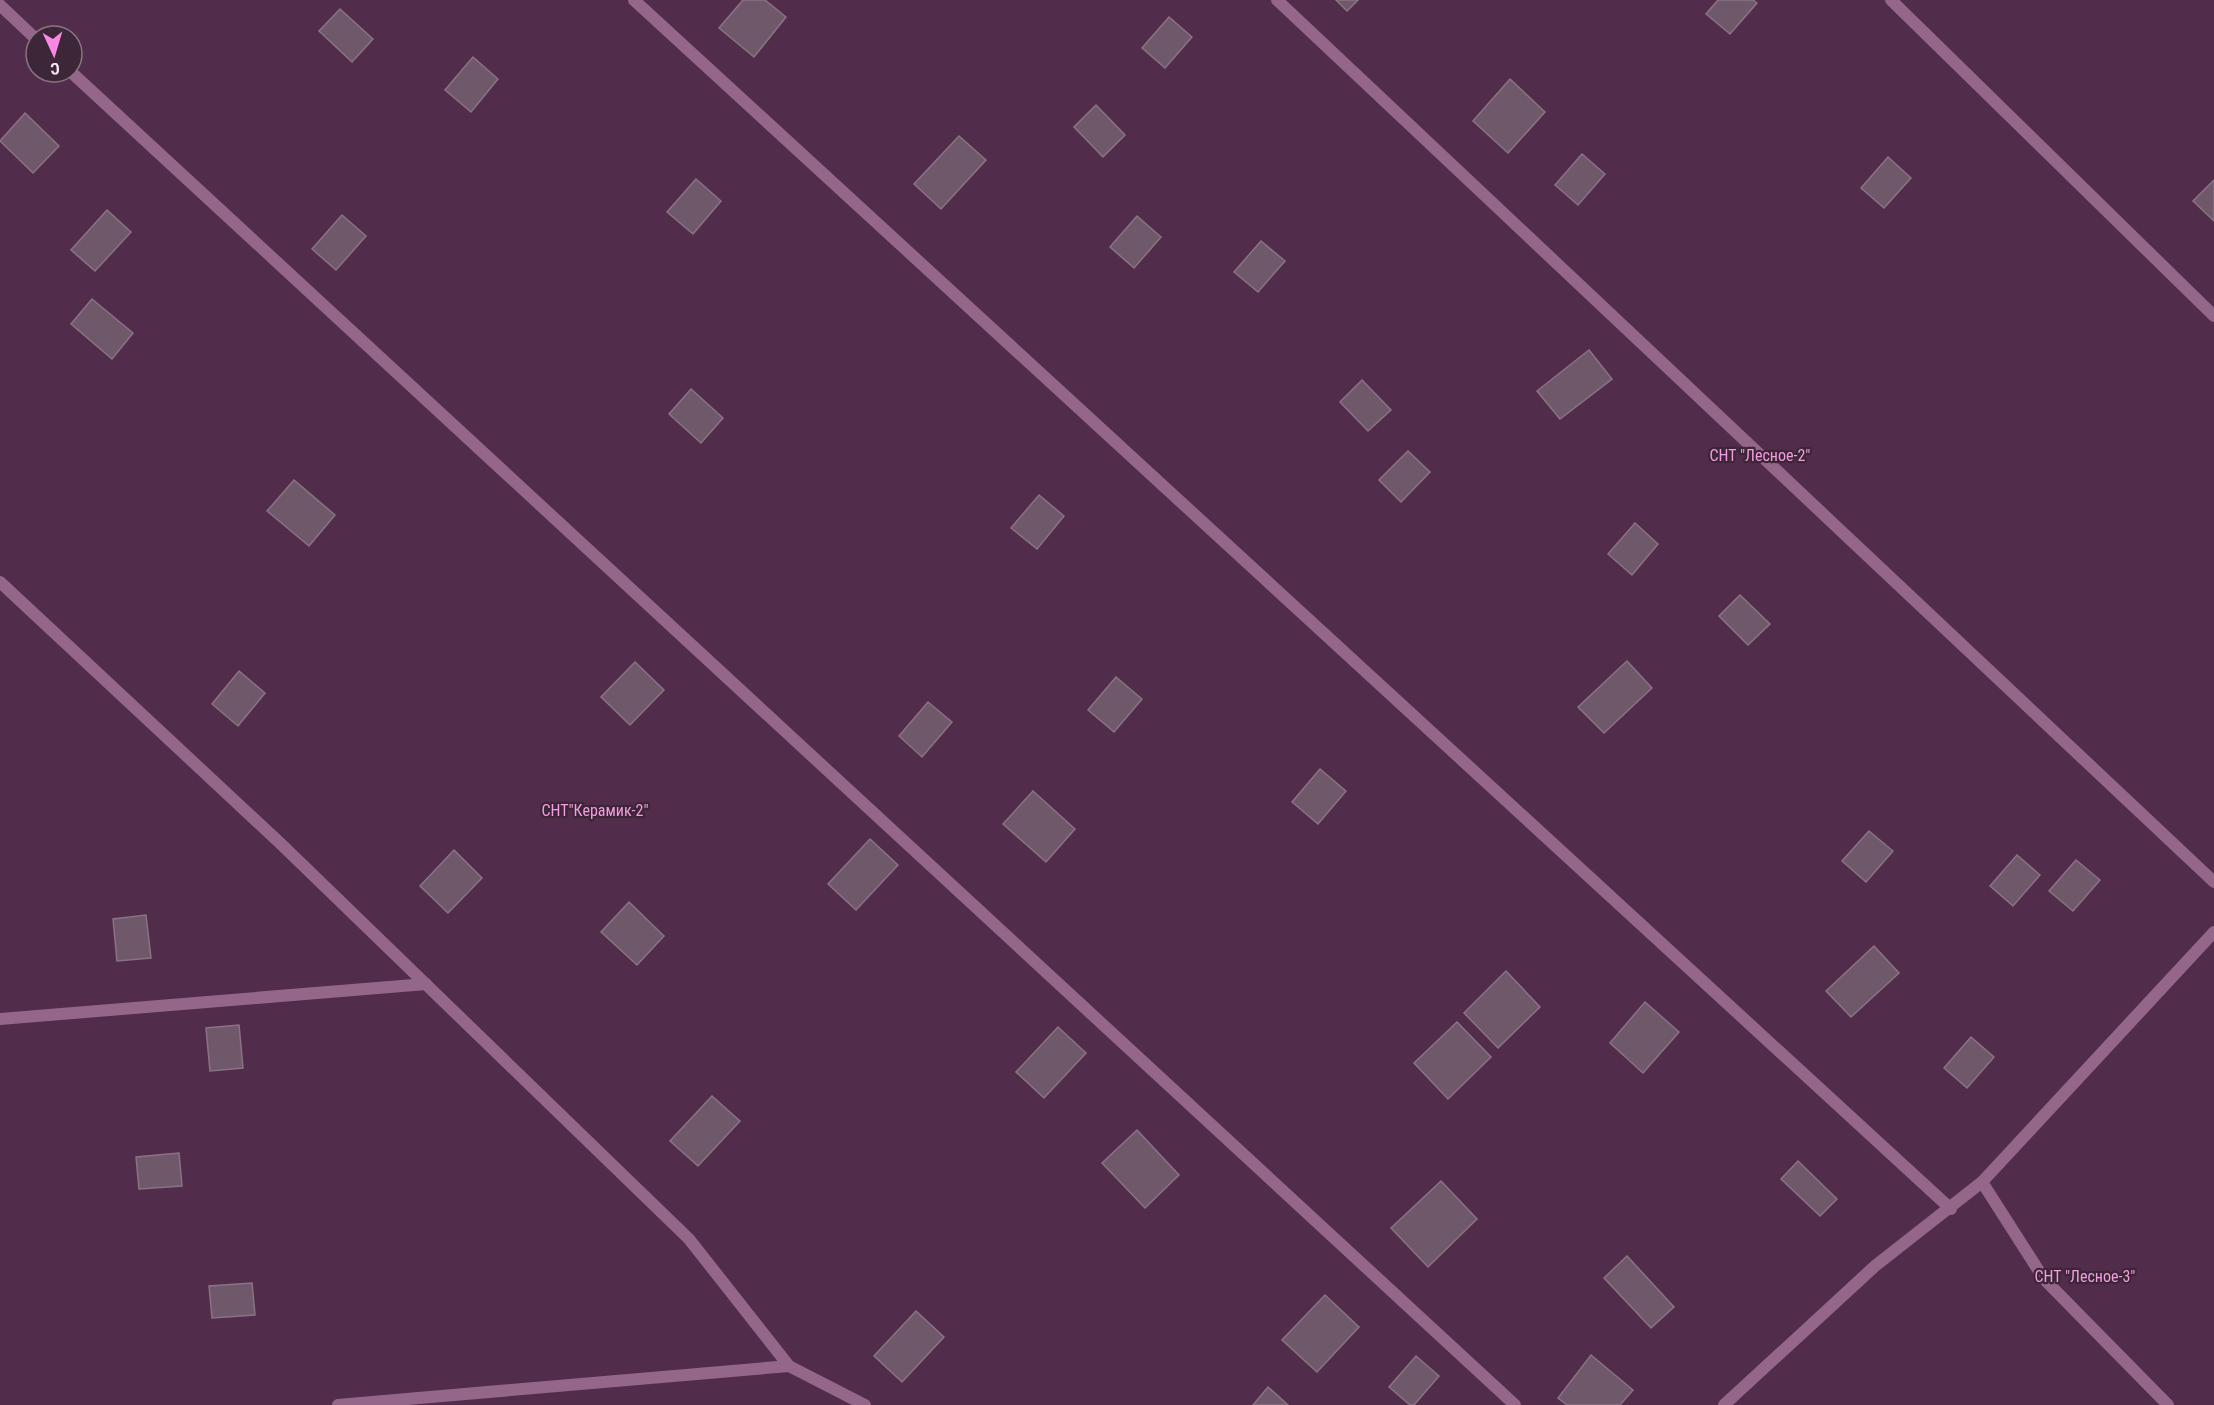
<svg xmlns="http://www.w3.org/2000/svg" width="2214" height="1405" font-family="'Roboto Condensed',sans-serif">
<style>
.green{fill:#522d4b;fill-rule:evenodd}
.building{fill:#70586b;stroke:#8b7285;stroke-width:1.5}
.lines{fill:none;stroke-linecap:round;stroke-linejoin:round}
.service{stroke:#94678a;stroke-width:12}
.minor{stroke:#94678a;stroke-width:12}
.labels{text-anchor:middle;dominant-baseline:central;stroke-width:4.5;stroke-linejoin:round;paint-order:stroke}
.park-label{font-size:16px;fill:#f59ce2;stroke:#3c2637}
</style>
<rect width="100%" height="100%" fill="#3c2637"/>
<!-- green -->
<path class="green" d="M0,0h2214v1405h-2214zM36,36h36v36h-36z"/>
<!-- building -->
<g class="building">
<polygon points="743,0 765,0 786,17 754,57 719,28"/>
<polygon points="1336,0 1358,0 1347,11"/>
<polygon points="1718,0 1753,0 1757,3 1730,34 1706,14"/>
<polygon points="340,9 373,39 352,62 319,31"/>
<polygon points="1169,17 1192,37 1165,68 1142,48"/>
<polygon points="473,57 498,79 471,112 445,90"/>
<polygon points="1510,79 1545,112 1508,153 1473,121"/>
<polygon points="1096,105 1125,135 1103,157 1074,127"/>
<polygon points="25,113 59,146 33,173 0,141"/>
<polygon points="959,136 986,160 941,209 914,184"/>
<polygon points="1582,154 1605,174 1578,205 1555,185"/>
<polygon points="1888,157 1911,178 1884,208 1861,188"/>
<polygon points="696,179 721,201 693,234 667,212"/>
<polygon points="2214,180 2214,221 2193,201"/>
<polygon points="107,210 131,232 95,271 71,250"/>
<polygon points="342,215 366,236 336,270 312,249"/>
<polygon points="1137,216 1161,237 1134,268 1110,247"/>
<polygon points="1261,241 1285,261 1258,292 1234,272"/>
<polygon points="92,299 133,333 112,359 71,324"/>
<polygon points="1589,350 1612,379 1560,419 1537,391"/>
<polygon points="1362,380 1391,410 1368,431 1340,402"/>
<polygon points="691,389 723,418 701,443 669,414"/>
<polygon points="1408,451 1430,472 1401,502 1379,480"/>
<polygon points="294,480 335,515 309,546 267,511"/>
<polygon points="1039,495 1064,516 1037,549 1011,528"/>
<polygon points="1635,523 1658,544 1632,575 1608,554"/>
<polygon points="1740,595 1770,624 1748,645 1719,616"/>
<polygon points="1627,661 1652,688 1604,733 1578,707"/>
<polygon points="635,662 664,690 630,725 601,697"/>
<polygon points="239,671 265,693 238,726 212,704"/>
<polygon points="1116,677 1142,699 1114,732 1088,710"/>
<polygon points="928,702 952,722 922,757 899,736"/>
<polygon points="1320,769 1346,791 1318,824 1292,802"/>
<polygon points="1033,791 1075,829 1046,862 1003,824"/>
<polygon points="1869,831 1893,851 1866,882 1842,861"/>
<polygon points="870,839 898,865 856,910 828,884"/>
<polygon points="454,850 482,878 448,913 420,886"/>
<polygon points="2017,855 2040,875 2013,906 1990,886"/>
<polygon points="2076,860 2100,880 2073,911 2049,891"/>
<polygon points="629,902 664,936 637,965 601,932"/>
<polygon points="146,915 151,958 117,961 113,919"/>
<polygon points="1874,946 1899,973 1851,1017 1826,991"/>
<polygon points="1506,971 1540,1007 1498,1048 1464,1013"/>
<polygon points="1645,1002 1679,1032 1643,1073 1610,1043"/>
<polygon points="1457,1022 1491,1057 1448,1099 1414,1063"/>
<polygon points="239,1025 243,1068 210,1071 206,1028"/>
<polygon points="1058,1027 1086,1053 1044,1098 1016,1072"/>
<polygon points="1971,1037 1994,1057 1967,1088 1944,1068"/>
<polygon points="712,1096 740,1121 698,1166 670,1141"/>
<polygon points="1137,1130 1179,1175 1145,1208 1102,1163"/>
<polygon points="179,1153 182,1186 139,1189 136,1157"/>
<polygon points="1798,1161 1837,1199 1820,1216 1781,1179"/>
<polygon points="1441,1181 1477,1219 1428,1267 1391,1228"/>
<polygon points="1627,1256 1674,1307 1651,1328 1604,1278"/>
<polygon points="252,1283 255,1315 212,1318 209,1286"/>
<polygon points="1325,1295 1359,1327 1317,1372 1282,1340"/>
<polygon points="916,1311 944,1337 902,1382 874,1356"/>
<polygon points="1591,1355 1633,1390 1620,1405 1567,1405 1558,1398"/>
<polygon points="1416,1356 1439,1376 1414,1405 1410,1405 1389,1387"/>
<polygon points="1268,1387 1288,1405 1253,1405"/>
</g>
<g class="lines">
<!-- service -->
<g class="service">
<polyline points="634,0 1951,1209"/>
<polyline points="1277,0 2214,882"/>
<polyline points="1891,0 2214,316"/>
<polyline points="0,5 36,39"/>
<polyline points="71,72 1515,1405"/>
<polyline points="0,1019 426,984"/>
<polyline points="1982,1182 2044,1279 2168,1405"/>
<polyline points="338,1405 789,1366 865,1405"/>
</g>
<!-- minor -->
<g class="minor">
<polyline points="0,582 281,844 689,1239 789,1366"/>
<polyline points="1724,1405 1875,1266 1982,1182 2214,932"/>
</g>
</g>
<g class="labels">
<!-- park labels -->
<g class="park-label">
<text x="1760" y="455">СНТ "Лесное-2"</text>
<text x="595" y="810">СНТ"Керамик-2"</text>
<text x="2085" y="1276">СНТ "Лесное-3"</text>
</g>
</g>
<!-- north arrow -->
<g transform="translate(54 54) rotate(176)"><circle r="28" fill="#3c2637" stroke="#887483" stroke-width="1.5"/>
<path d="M0-4.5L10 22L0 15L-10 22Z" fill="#fb87e5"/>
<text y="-9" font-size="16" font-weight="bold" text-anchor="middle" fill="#f9eaf5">С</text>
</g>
</svg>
